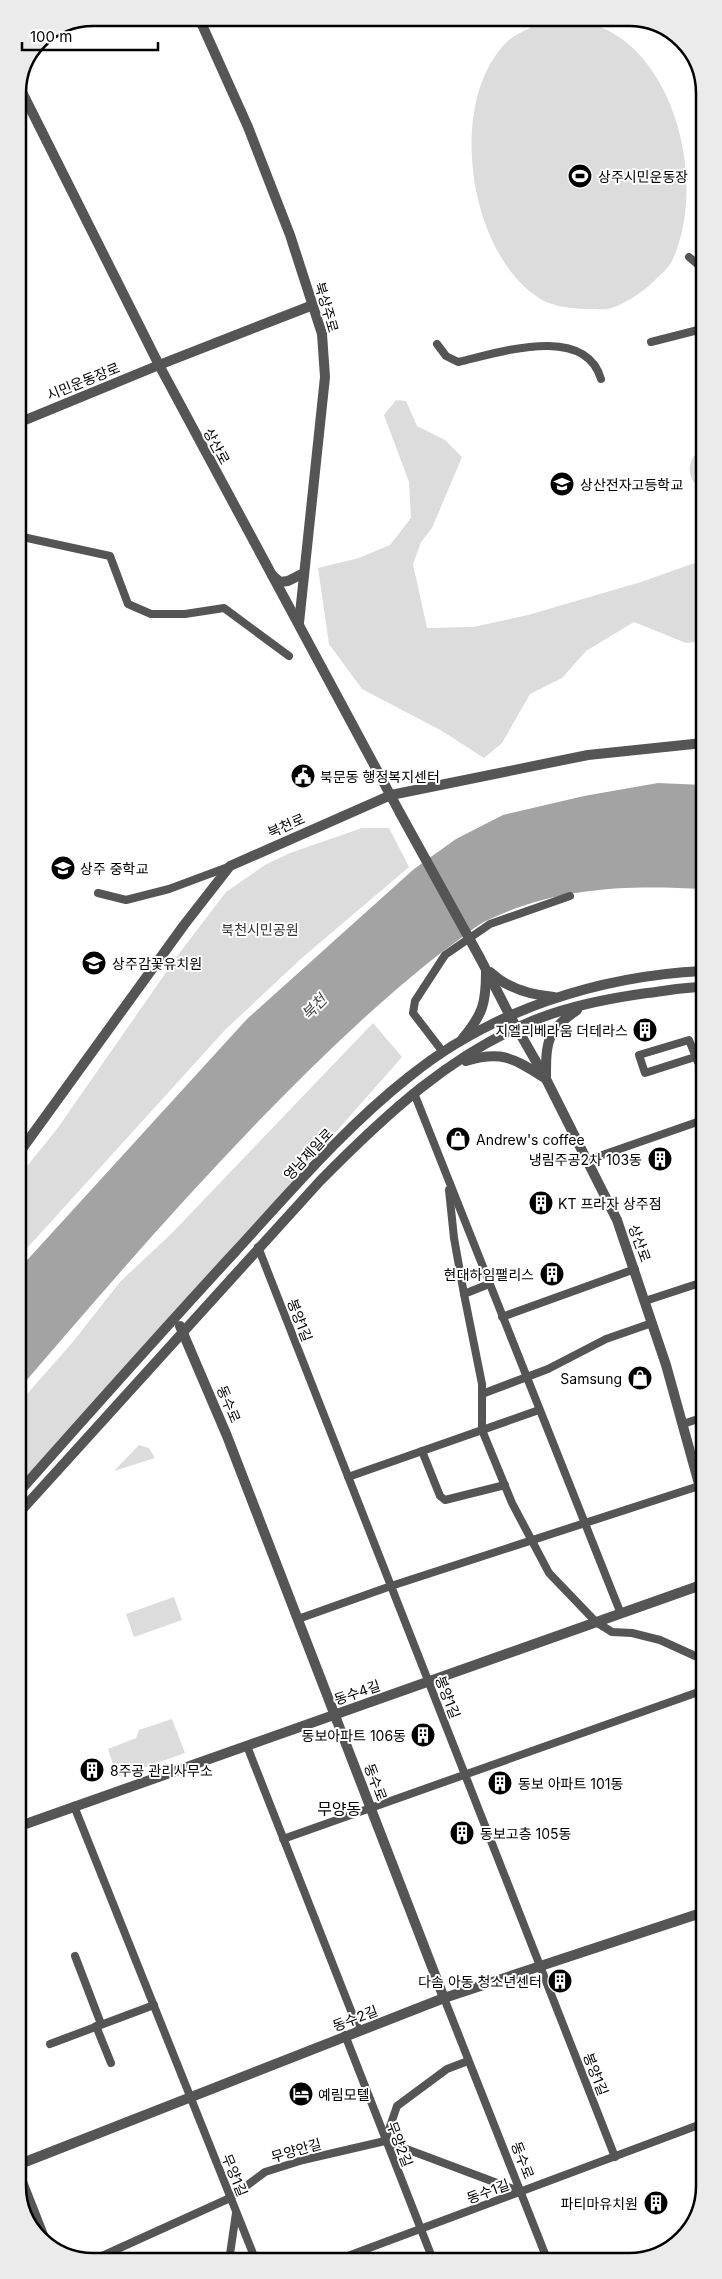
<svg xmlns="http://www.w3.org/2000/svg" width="722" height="2279" font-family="Inter,'Noto Sans KR',sans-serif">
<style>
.green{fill:#dcdcdc}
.water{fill:#a3a3a3}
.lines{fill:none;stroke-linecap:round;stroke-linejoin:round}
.minor{stroke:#555;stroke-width:8}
.tertiary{stroke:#555;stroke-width:10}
.tertiary-bridge{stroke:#555;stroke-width:10}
.labels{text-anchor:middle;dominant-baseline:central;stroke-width:4;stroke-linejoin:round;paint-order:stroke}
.poi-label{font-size:14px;fill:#000;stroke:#fff;text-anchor:start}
.street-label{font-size:14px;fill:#000;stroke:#fff}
.park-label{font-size:14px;fill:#333;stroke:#fff}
.water-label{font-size:15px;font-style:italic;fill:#444;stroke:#fff}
.quarter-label{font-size:16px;fill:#000;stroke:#fff}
.rim{fill:none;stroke:#000;stroke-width:2.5}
</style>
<rect width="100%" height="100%" fill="#fff"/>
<!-- green -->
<g class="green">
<path d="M574,19c19,5 36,10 52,23 57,46 77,153 46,219 -4,8 -13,15 -19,21 -11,11 -30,23 -45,27 -6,1 -14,0 -20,0 -14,0 -31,-2 -44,-8 -76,-42 -100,-203 -34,-262 5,-4 12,-7 18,-10 4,-2 9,-6 14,-7 9,-3 22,-2 32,-3z"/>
<polygon points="396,400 406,401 417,426 445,440 462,457 432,528 421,542 413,564 427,628 473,627 528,615 641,582 703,560 703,641 686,643 634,622 586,651 562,678 530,694 502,743 484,758 442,731 362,689 329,644 318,568 359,558 390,545 411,518 409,482 384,415"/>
<path d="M702,449v41c-16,-10 -17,-31 0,-41z"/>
<polygon points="362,828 389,828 409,867 303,957 225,1030 19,1257 19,1176 57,1129 181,951 226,892 265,865 290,853"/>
<polygon points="373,1023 402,1057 19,1491 19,1403 72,1343 120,1282 172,1233"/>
<polygon points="139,1445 149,1448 155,1458 114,1471"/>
<polygon points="174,1597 182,1620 134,1637 126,1614"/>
<polygon points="172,1719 185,1753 117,1777 108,1749 136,1738 139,1730"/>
</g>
<!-- water -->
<path class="water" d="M658,783l45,2v104c-77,-4 -147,-2 -217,32 -11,5 -20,14 -29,20 -33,24 -63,50 -93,77 -124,114 -235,243 -345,371v-120l228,-250 167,-150 42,-30 47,-24 81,-19z"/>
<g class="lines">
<!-- minor -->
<g class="minor">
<polyline points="689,257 702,268"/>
<polyline points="651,342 702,329"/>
<path d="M437,344l9,12 12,6c40,-9 127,-39 143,17"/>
<polyline points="18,536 110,556 128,604 151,614 185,614 224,608 289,656"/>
<polyline points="98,893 126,900 169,889 228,867"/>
<polyline points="443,1052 413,1013 415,1001 445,955 490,924 570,896"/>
<polyline points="695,1057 645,1073 639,1055 689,1040 703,1074"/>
<polyline points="414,1093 621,1614"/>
<polyline points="588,1160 703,1120"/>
<polyline points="449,1190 454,1238 464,1294"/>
<polyline points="258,1247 615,2157"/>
<polyline points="489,1284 464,1294 482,1384 482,1430 512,1503 549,1573 596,1622 612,1632 632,1633 660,1640 704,1660"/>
<polyline points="645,1301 703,1282"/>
<polyline points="502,1317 635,1269"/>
<polyline points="482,1394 548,1369 606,1339 652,1323"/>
<polyline points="683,1424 704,1417"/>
<polyline points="422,1451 440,1496 445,1500 505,1485"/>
<polyline points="348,1477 539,1410"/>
<polyline points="298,1619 391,1586 699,1486"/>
<polyline points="247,1746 359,2031"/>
<polyline points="74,1806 256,2261"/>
<polyline points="283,1839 704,1690"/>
<polyline points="75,1956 101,2024"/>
<polyline points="444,1998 547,2259"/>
<polyline points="96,2026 111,2063"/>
<polyline points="345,2035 433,2260"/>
<polyline points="50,2044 154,2005"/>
<polyline points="385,2141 397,2106 447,2069 468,2061"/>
<polyline points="20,2174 48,2245"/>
<polyline points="230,2260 255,2259"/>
<polyline points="337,2260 704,2123"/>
<polyline points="91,2261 230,2198 265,2172 303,2160 385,2141 521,2192"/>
<polyline points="229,2261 236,2213"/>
</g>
<!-- tertiary -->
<g class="tertiary">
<polyline points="199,18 248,127 290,235 322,334 325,377 299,623"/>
<polyline points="19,86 159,365 400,813"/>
<polyline points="18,423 159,365 313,305"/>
<polyline points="272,575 280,582 288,581 304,573"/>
<polyline points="480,958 510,1016 546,1079 617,1220 666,1365 704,1502"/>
<path d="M490,972c18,17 40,23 64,25"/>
<path d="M463,1038c20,-24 23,-35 23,-66"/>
<path d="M466,1061c37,-11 48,-2 79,17"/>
<path d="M546,1078c0,-35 0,-47 31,-68"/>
<polyline points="19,1153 184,925 230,866 391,795 588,755 703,743"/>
<polyline points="180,1326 227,1436 444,1998"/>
<path d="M19,1492c71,-80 142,-160 215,-239 56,-61 111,-126 176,-177 82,-66 189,-100 293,-105"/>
<path d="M19,1513l301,-332c64,-65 133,-130 220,-163 34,-13 71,-20 107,-25 18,-2 37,-6 56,-6"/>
<polyline points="20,1826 704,1584"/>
<polyline points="20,2164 444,1998 704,1912"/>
</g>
<!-- tertiary-bridge -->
<polyline class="tertiary-bridge" points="400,813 480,958"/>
</g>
<!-- icons -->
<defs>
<symbol id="stadium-disc" viewBox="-11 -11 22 22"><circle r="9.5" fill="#000" stroke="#fff"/><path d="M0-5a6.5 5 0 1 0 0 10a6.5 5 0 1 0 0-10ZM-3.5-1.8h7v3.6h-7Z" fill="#fff"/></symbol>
<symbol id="school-disc" viewBox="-11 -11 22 22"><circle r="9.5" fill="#000" stroke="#fff"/><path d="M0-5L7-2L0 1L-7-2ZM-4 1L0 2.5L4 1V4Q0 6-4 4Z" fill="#fff"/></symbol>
<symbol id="civic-disc" viewBox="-11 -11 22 22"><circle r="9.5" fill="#000" stroke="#fff"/><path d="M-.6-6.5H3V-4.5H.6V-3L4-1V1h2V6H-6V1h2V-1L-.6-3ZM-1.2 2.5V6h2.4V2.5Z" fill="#fff"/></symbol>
<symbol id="building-disc" viewBox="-11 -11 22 22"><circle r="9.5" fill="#000" stroke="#fff"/><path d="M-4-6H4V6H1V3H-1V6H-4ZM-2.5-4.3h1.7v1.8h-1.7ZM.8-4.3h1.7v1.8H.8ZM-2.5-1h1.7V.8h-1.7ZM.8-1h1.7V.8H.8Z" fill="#fff"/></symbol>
<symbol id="shop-disc" viewBox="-11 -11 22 22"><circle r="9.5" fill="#000" stroke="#fff"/><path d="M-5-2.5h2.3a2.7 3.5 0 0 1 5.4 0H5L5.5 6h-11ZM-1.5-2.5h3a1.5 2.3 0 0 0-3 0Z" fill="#fff"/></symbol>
<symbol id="hotel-disc" viewBox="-11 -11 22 22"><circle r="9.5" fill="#000" stroke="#fff"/><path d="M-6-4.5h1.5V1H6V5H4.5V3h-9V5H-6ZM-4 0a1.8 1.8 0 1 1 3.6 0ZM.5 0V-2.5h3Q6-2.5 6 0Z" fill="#fff"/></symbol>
</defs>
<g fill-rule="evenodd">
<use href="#stadium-disc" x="566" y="162" width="28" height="28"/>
<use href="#school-disc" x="548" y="470" width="28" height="28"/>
<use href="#civic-disc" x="289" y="762" width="28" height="28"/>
<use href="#school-disc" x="49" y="854" width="28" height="28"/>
<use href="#school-disc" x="80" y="949" width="28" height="28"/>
<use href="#building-disc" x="631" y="1016" width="28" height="28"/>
<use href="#shop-disc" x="444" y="1125" width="28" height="28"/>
<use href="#building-disc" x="646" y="1145" width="28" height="28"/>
<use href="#building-disc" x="527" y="1189" width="28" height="28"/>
<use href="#building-disc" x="538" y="1260" width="28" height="28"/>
<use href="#shop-disc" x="626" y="1364" width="28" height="28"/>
<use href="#building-disc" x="409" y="1721" width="28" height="28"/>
<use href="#building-disc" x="78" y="1756" width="28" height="28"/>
<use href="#building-disc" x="486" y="1769" width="28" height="28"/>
<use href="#building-disc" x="448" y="1819" width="28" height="28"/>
<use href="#building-disc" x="546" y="1967" width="28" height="28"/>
<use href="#hotel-disc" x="287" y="2080" width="28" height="28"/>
<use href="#building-disc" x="642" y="2189" width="28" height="28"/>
</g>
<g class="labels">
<!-- poi labels -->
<g class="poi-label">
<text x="598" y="176">상주시민운동장</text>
<text x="580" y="484">상산전자고등학교</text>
<text x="320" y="776">북문동 행정복지센터</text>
<text x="80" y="868">상주 중학교</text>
<text x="112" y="963">상주감꽃유치원</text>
<text x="628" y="1030" text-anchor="end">지엘리베라움 더테라스</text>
<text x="476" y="1139">Andrew's coffee</text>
<text x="642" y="1159" text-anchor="end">냉림주공2차 103동</text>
<text x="558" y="1203">KT 프라자 상주점</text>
<text x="534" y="1274" text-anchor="end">현대하임팰리스</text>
<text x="622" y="1378" text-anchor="end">Samsung</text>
<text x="406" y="1735" text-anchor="end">동보아파트 106동</text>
<text x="110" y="1770">8주공 관리사무소</text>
<text x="518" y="1783">동보 아파트 101동</text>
<text x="480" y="1833">동보고층 105동</text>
<text x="542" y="1981" text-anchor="end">다솜 아동 청소년센터</text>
<text x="318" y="2094">예림모텔</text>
<text x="638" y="2203" text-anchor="end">파티마유치원</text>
</g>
<!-- street labels -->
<g class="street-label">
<text transform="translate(327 307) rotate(74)">북상주로</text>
<text transform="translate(83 381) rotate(-22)">시민운동장로</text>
<text transform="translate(217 446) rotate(62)">상산로</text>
<text transform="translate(286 825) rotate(-24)">북천로</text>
<text transform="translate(308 1154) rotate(-47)">영남제일로</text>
<text transform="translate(640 1243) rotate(70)">상산로</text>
<text transform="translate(300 1320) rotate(69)">봉양1길</text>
<text transform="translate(229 1404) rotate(67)">동수로</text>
<text transform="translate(357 1692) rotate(-19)">동수4길</text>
<text transform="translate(448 1697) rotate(69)">봉양1길</text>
<text transform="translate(376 1782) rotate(69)">동수로</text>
<text transform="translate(355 2018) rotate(-21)">동수2길</text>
<text transform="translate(596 2074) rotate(69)">봉양1길</text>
<text transform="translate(400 2144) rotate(69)">무양2길</text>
<text transform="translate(296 2150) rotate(-16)">무양안길</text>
<text transform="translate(523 2160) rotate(69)">동수로</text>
<text transform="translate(235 2175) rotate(68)">무양1길</text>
<text transform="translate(488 2191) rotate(-20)">동수1길</text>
</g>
<!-- park labels -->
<g class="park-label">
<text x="260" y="929">북천시민공원</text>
</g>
<!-- water labels -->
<g class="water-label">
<text transform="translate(314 1007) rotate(-46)">북천</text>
</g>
<!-- quarter labels -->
<g class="quarter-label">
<text x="339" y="1809">무양동</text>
</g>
</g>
<!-- crop -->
<path d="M0 0H722V2279H0ZM93 26H629A67 67 0 0 1 696 93V2186A67 67 0 0 1 629 2253H93A67 67 0 0 1 26 2186V93A67 67 0 0 1 93 26Z" fill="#ebebeb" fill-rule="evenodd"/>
<path class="rim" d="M93 26H629A67 67 0 0 1 696 93V2186A67 67 0 0 1 629 2253H93A67 67 0 0 1 26 2186V93A67 67 0 0 1 93 26Z"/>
<!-- scale -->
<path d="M22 42v8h136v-8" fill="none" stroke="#000000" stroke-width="2.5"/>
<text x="30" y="42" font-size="15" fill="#000000" stroke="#ffffff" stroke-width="4" paint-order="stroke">100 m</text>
</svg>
